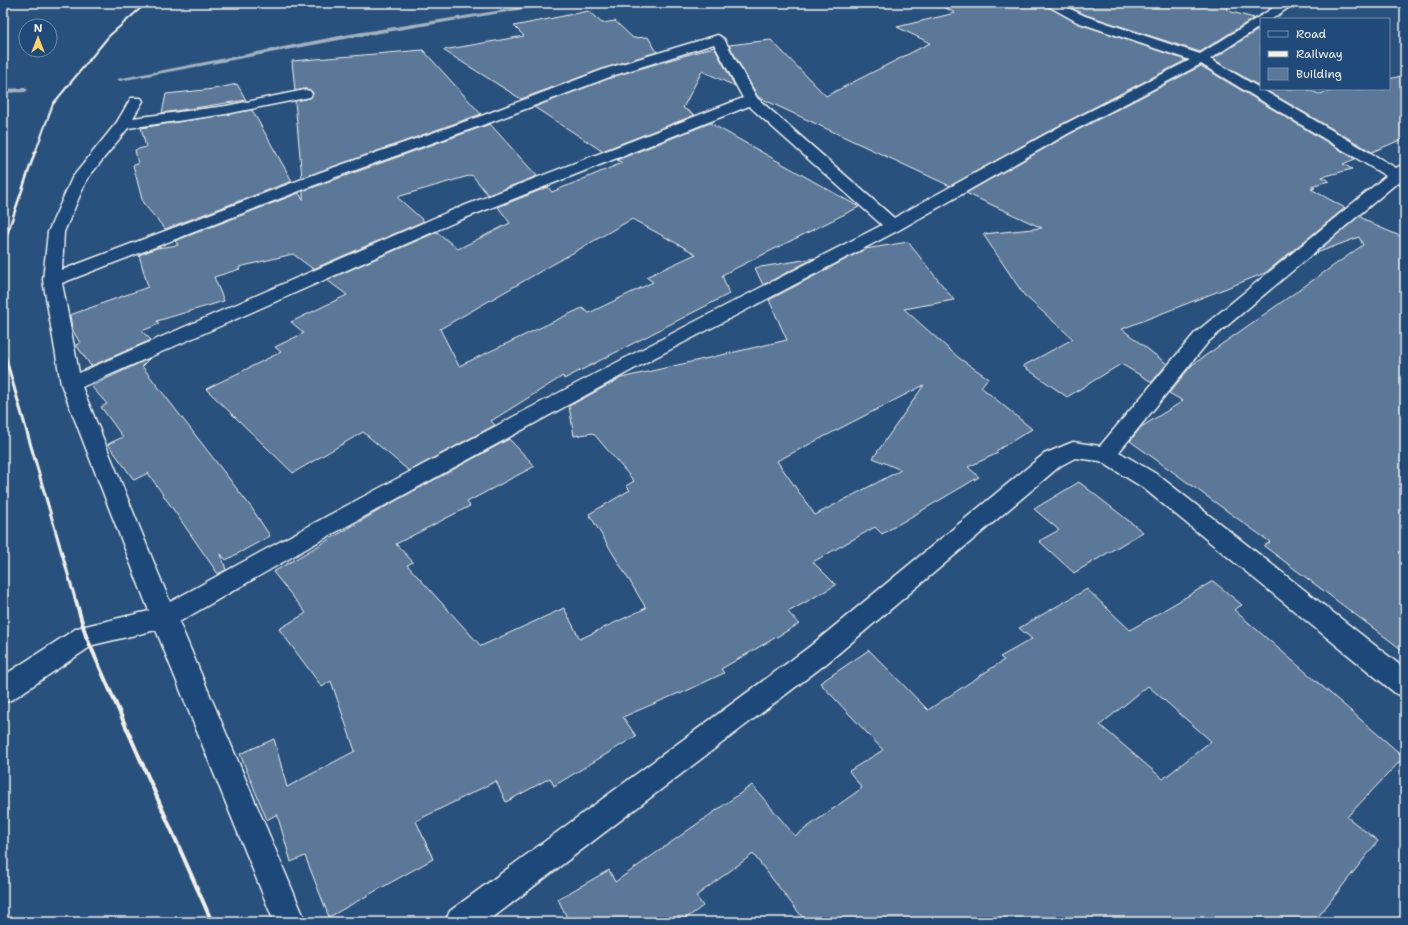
<svg xmlns="http://www.w3.org/2000/svg" width="1408" height="925" font-family="'Shantell Sans',sans-serif">
<style>
.lines{fill:none;stroke-linecap:round;stroke-linejoin:round}
.stream{fill:#a4b2be;fill-rule:evenodd}
.building{fill:#5b7899;stroke:#f4f1e8;fill-rule:evenodd}
.minor-casing{stroke:#f4f1e8;stroke-width:3}
.minor{fill:#1f4a7a;fill-rule:evenodd}
.rail-far3{stroke:#f4f1e8;stroke-width:2}
.rail-far2{stroke:#f4f1e8;stroke-width:2.5}
.rail-far1{stroke:#f4f1e8;stroke-width:3}
.rail{stroke:#f4f1e8;stroke-width:4}
</style>
<rect width="100%" height="100%" fill="#28517e"/>
<filter id="ink" filterUnits="userSpaceOnUse"><feTurbulence type="fractalNoise" baseFrequency=".025" numOctaves="2"/><feDisplacementMap in="SourceGraphic" scale="8" xChannelSelector="R" yChannelSelector="G"/><feConvolveMatrix kernelMatrix="1 2 1 2 8 2 1 2 1" color-interpolation-filters="sRGB"/></filter>
<g filter="url(#ink)">
<g class="lines">
<!-- stream -->
<g class="stream">
<polygon points="547,3 561,3 350,38 120,81 117,79 350,34"/>
<polygon points="3,89 25,88 28,90 25,92 3,93"/>
</g>
</g>
<!-- building -->
<g class="building">
<polygon points="936,3 1042,3 1077,23 1186,60 1058,126 950,186 758,97 729,45 771,40 826,96 930,43 897,27 955,13"/>
<polygon points="1061,3 1227,3 1228,11 1254,18 1200,52 1086,15"/>
<polygon points="588,11 602,23 615,21 633,38 648,37 657,52 605,68 521,99 443,50 524,36 514,26"/>
<polygon points="1261,28 1261,87 1213,59"/>
<polygon points="714,47 735,86 702,71 683,108 695,115 602,151 534,107 615,76"/>
<polygon points="423,50 481,114 302,178 295,101 310,98 313,93 310,90 305,89 295,91 292,61"/>
<polygon points="1201,66 1355,159 1343,164 1352,169 1322,177 1329,181 1311,186 1315,188 1311,189 1345,208 1265,273 1122,329 1167,364 1152,382 1121,364 1067,397 1023,366 1073,339 1024,295 983,234 1042,228 966,193 1070,134"/>
<polygon points="1405,75 1405,138 1372,152 1264,89 1305,89 1319,94 1340,89 1389,89 1389,79"/>
<polygon points="237,84 246,100 162,113 166,94 214,89"/>
<polygon points="252,110 292,181 165,229 143,203 133,165 138,164 135,150 146,147 141,128"/>
<path d="M710,123l149,84 -137,68 7,19 -165,85 -1,-3 -72,45 4,4 -86,46 -46,-39 -70,41 -87,-84 75,-37 -6,-5 29,-14 -13,-11 56,-27 -20,-15 110,-48 21,17 52,-26 -12,-16 50,-20 4,5 70,-29 -5,-3zM632,219l64,35 -50,23 7,5 -64,31 -7,-5 -123,58 -19,-37z"/>
<polygon points="490,124 537,176 488,195 472,175 397,197 424,221 313,269 293,254 239,267 240,269 214,277 224,301 157,321 159,324 142,331 151,340 91,366 76,345 80,343 72,329 70,315 148,287 139,255 157,248 178,245 175,241 299,193 303,200 303,191"/>
<polygon points="1359,216 1374,225 1405,238 1405,652 1264,546 1270,542 1130,441 1141,427 1183,401 1169,393 1192,365 1363,245 1359,237 1314,254"/>
<path d="M908,242l46,58 -50,9 55,49 29,20 -7,9 51,42 -36,22 2,2 -30,14 11,10 -97,57 -7,-7 -62,35 23,23 -48,27 11,12 -78,45 3,4 -44,21 -1,-1 -56,24 13,19 -82,50 -4,-8 -44,24 -10,-21 -80,40 17,38 -104,58 -24,-61 -14,6 -14,-48 -10,6 -27,-66 34,-15 13,48 68,-36 -24,-70 -9,6 -43,-58 27,-16 -33,-41 124,-72 112,-61 26,27 -68,36 3,4 -74,38 17,18 -6,3 74,81 83,-38 16,31 66,-31 -57,-94 41,-24 -4,-4 8,-5 -41,-48 -19,3 -5,-30 52,-28 166,-38 -18,-40 96,-51zM924,385l-51,73 28,12 -86,45 -38,-54z"/>
<polygon points="815,258 763,285 755,268"/>
<polygon points="150,358 142,366 251,507 270,536 226,560 221,554 226,570 218,574 148,473 134,480 108,444 123,437 101,407 107,404 91,386"/>
<polygon points="1079,482 1143,532 1074,573 1039,541 1059,530 1034,509"/>
<path d="M1213,581l29,24 -8,5 170,147 -57,60 31,24 -64,81h-508l-53,-68 -57,42 7,10 -22,16h-112l-11,-23 51,-29 6,12 137,-97 43,51 67,-48 -13,-17 34,-21 -63,-67 49,-33 59,60 76,-50 -4,-3 32,-18 -13,-11 68,-39 43,41zM1148,686l63,55 -48,38 -63,-54z"/>
</g>
<g class="lines">
<defs>
<path id="minor" d="M1043,3h15l27,13 115,38 81,-51h14l-23,16h-11v7l-51,33 186,109 9,-5v22l-7,-3 -189,159 -90,111 39,23 247,194v28l-10,-4 -253,-206 -42,-26 -25,-3 -15,8 -233,197 -340,259h-42l5,-11 359,-264 235,-193 29,-12 27,4 95,-113 191,-157 -185,-112 -132,69 -170,97 -247,129 -336,184 -137,79 127,300h-32l-118,-292 -63,15 -80,54 -10,4v-27l74,-48 72,-17 -88,-227 -18,-104 5,-48 24,-54 45,-56 14,-24h10l2,3 -10,17 93,-12 79,-16 5,1 2,3 -2,3 -5,1 -79,16 -98,14 -41,51 -23,53 -2,38 259,-98 163,-57 121,-46 113,-34 6,4 33,59 137,120 165,-91 131,-67 -113,-38zM714,44l29,54 -295,114 -369,161 -17,-90 271,-105 161,-57 121,-46zM749,106l133,119c-239,123 -477,247 -712,377l-88,-215 378,-167z"/>
</defs>
<!-- minor casing -->
<use href="#minor" class="minor-casing"/>
<!-- minor -->
<use href="#minor" class="minor"/>
<!-- rail-far3 -->
<polyline class="rail-far3" points="35,153 53,104 109,36 142,7 151,3"/>
<!-- rail-far2 -->
<g class="rail-far2">
<polyline points="3,246 35,152"/>
<polyline points="3,348 4,350"/>
</g>
<!-- rail-far1 -->
<polyline class="rail-far1" points="3,349 76,602"/>
<!-- rail -->
<polyline class="rail" points="76,601 86,636 212,922"/>
</g>
</g>
<!-- margin -->
<rect width="1408" height="925" fill="none" stroke="#1f4a7a" stroke-width="16"/>
<rect x="8" y="8" width="1392" height="909" fill="none" stroke="#f4f1e8" stroke-width="1.5" filter="url(#ink)"/>
<!-- legend -->
<rect x="1260" y="18" width="130" height="72" fill="#1f4a7a" stroke="#748da6"/>
<rect x="1268" y="31" width="20" height="6" fill="#1f4a7a" stroke="#748da6"/>
<text x="1296" y="38" font-size="12" fill="#f4f1e8">Road</text>
<rect x="1268" y="51" width="20" height="6" fill="#f4f1e8" stroke="#748da6"/>
<text x="1296" y="58" font-size="12" fill="#f4f1e8">Railway</text>
<rect x="1268" y="68" width="20" height="12" fill="#5b7899" stroke="#748da6"/>
<text x="1296" y="78" font-size="12" fill="#f4f1e8">Building</text>
<!-- north arrow -->
<g transform="translate(38 38)"><circle r="19" fill="#1f4a7a" stroke="#748da6"/>
<path d="M0-3L7 15L0 10L-7 15Z" fill="#ffd166"/>
<text y="-6" font-size="11" font-weight="bold" text-anchor="middle" fill="#f4f1e8">N</text>
</g>
</svg>
